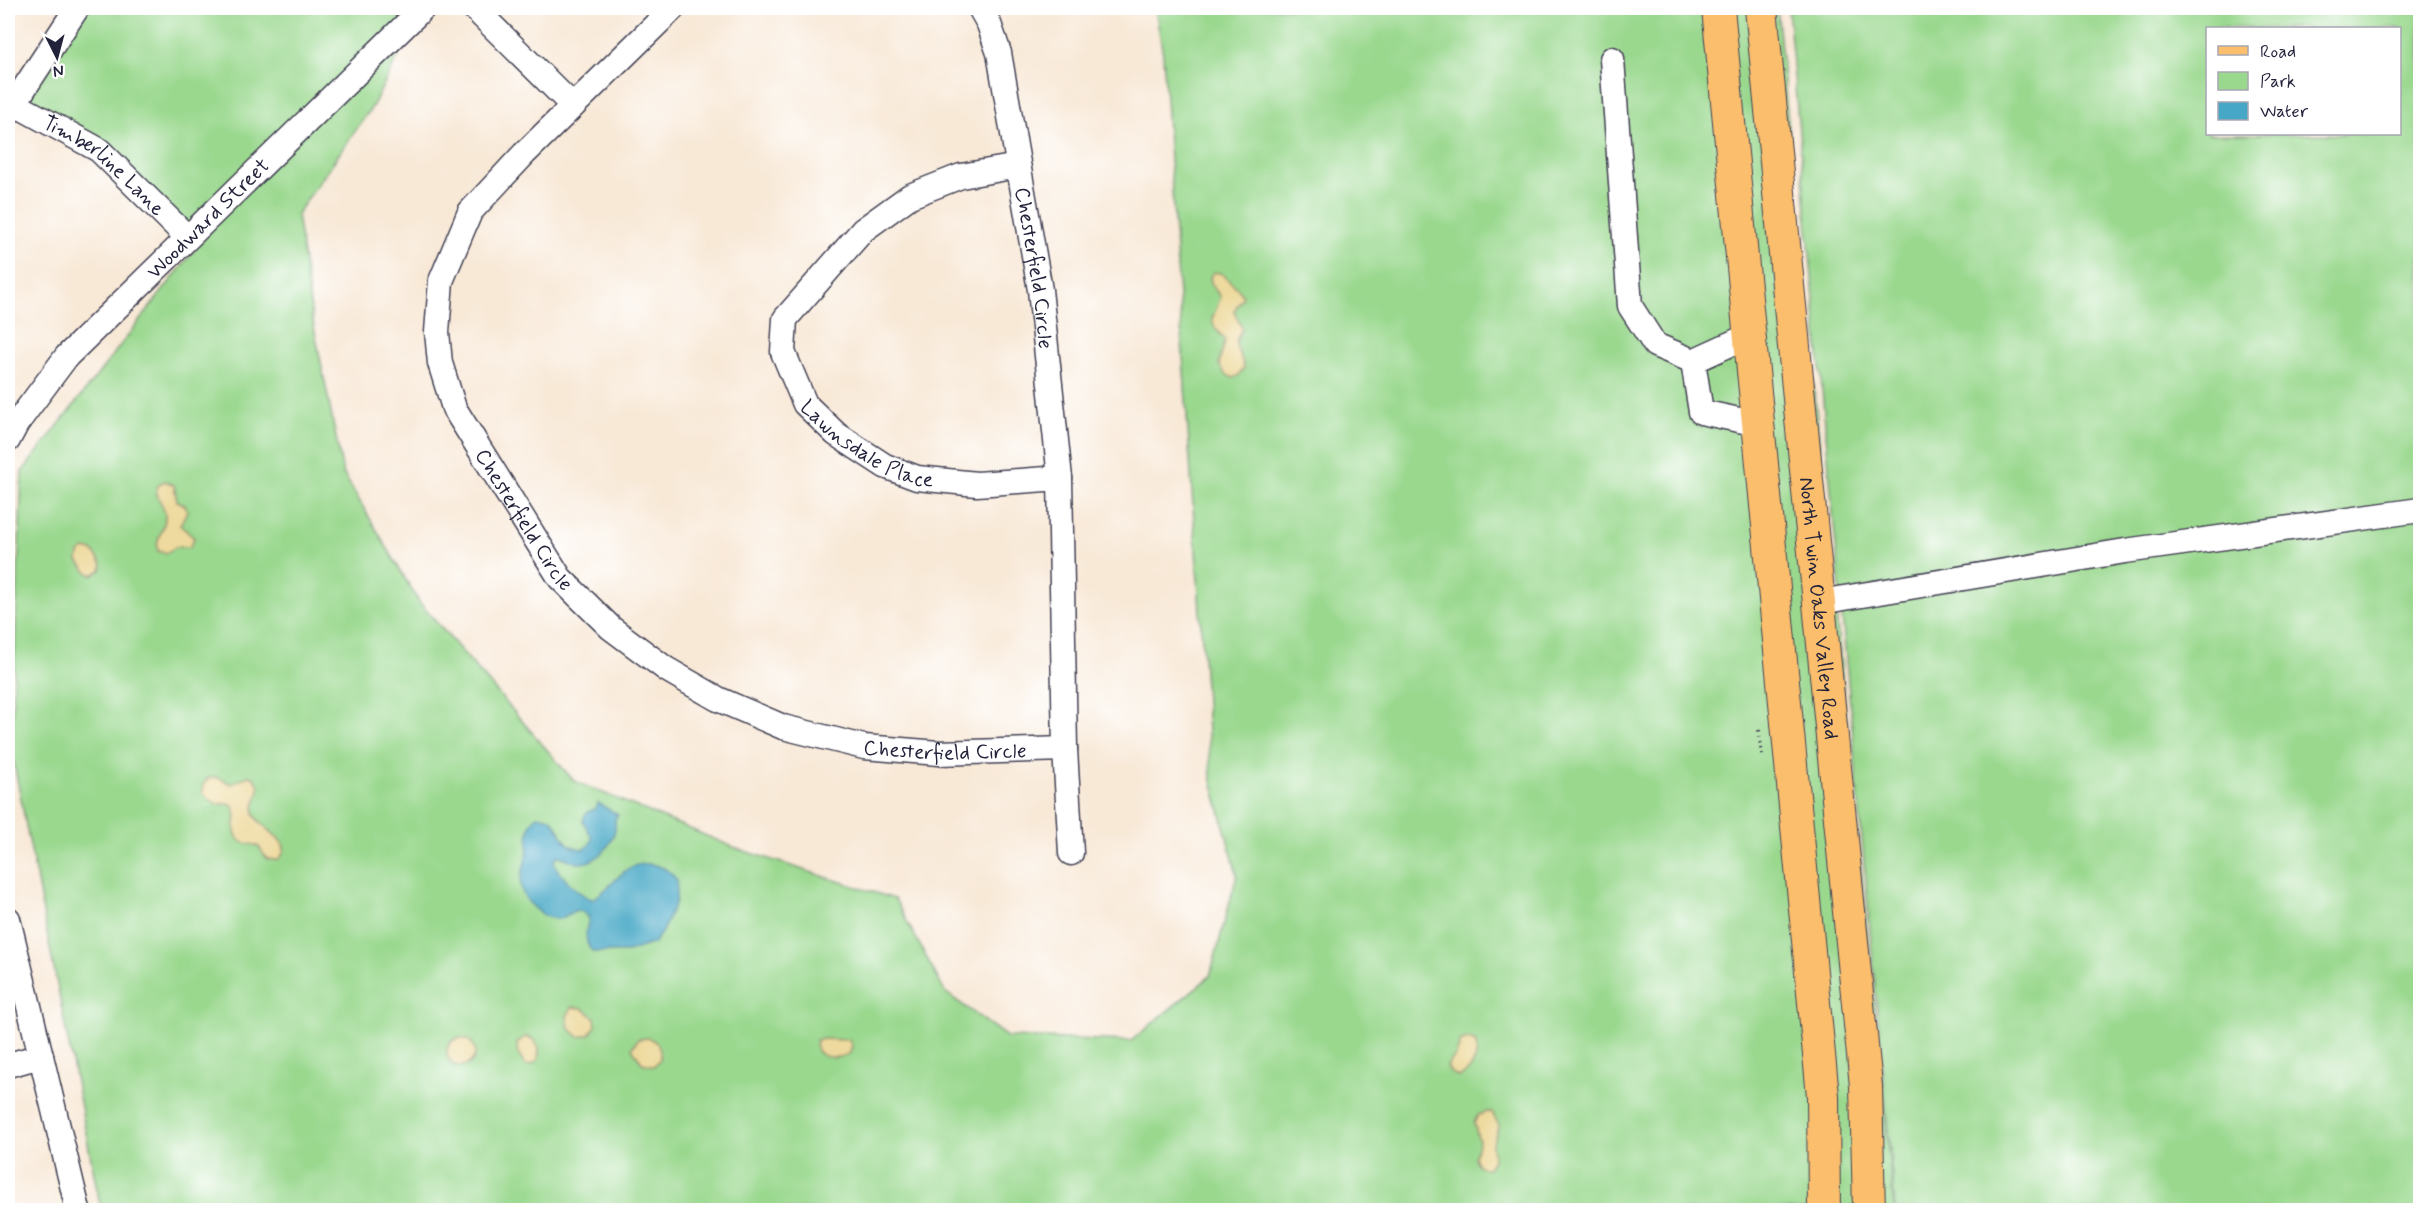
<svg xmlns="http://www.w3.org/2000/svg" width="2428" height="1218" viewBox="0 0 2428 1218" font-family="Mynerve,sans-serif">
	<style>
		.green { fill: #9ad88e; stroke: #5e7d64; stroke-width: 1.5; fill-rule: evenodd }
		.sand { fill: #eeda9e; stroke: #887e6c; stroke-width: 1.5 }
		.water { fill: #46a8c6; stroke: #346580; stroke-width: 1.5 }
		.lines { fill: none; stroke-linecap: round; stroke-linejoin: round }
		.minor-casing { stroke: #424052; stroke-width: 27 }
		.major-casing { stroke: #424052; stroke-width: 34 }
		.path { stroke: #424052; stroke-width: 4; stroke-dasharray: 1.5 4.5; stroke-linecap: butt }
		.minor { stroke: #fff; stroke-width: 24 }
		.major { stroke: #fabe6d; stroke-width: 32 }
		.labels { text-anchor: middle; stroke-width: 5; stroke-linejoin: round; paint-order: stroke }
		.street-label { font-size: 21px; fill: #22223b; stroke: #fff }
	</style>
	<rect width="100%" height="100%" fill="#fff"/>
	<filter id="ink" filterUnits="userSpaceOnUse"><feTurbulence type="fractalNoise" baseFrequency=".0167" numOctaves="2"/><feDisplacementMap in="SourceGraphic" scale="12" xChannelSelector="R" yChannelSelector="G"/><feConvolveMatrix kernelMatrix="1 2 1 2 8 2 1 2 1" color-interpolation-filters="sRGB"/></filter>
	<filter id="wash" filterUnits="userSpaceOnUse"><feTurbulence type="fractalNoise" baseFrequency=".008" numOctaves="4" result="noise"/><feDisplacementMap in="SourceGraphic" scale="24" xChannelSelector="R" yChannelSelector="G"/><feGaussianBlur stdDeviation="1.35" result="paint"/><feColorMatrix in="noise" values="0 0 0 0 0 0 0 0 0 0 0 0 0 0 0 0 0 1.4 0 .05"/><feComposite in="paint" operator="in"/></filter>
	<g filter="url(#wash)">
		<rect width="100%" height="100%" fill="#f8e8d6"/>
		<g class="green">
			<polygon points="73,8 423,8 372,107 297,214 312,317 343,473 419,602 574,781 738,849 895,899 945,992 1007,1037 1131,1041 1210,976 1237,875 1211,777 1163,54 1155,8 1777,8 1894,1210 101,1210 11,748 22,472 251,177 187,237 113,163 16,103"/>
			<path d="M1788,8H2420V1210H1895ZM2208,28H2400V134H2208Z"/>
		</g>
		<g class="sand">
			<path d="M1214,272L1223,274C1230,284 1240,287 1243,297L1234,311L1242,329C1229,351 1241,348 1244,368L1238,376L1233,378L1225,374L1219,364L1225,340L1215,328L1212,319L1221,297L1212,286L1210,277Z"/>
			<path d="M165,481L174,485L177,501L185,505L187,511L180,525L194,538L190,547H176L166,553L158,551C154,538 167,528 165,514C164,502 146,488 165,481Z"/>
			<polygon points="85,549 93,551 102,564 101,570 93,575 87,572 78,561 79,553"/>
			<path d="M248,776L253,777L259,785C260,794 253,803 254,813C257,828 301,843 277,860L267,859C264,856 262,850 259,847C252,842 242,846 237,837C230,824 242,817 231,804H216L203,794V785L208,778L216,777L232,784Z"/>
			<polygon points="572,1007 582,1008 595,1018 596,1026 589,1035 579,1037 569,1028 567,1016"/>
			<polygon points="525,1037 533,1039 539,1048 538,1060 531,1065 525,1065 518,1054 517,1043"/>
			<circle cx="461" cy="1052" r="14"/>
			<path d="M648,1038C659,1041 661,1049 660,1059L654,1066L642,1063L632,1048L638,1039Z"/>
			<path d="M821,1039L849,1040L852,1046L850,1053C839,1061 811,1059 816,1040Z"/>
			<path d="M1469,1039L1476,1042C1479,1056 1472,1072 1459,1077L1451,1073L1447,1066L1456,1055L1461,1041Z"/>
			<path d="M1487,1112L1492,1113L1499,1125L1492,1145L1493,1160L1488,1168C1481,1169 1476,1165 1474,1157L1479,1141L1474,1123L1478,1115Z"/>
		</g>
		<path class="water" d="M598,803L618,815L615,819C618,838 601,863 579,863C571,863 566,856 557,856L554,863C558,874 581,896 592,899C617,887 622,858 655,865C664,867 673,873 677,881L676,901L663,930L654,943L628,952H594C583,945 586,930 589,918C575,901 570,918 557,919C543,919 522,900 521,886C520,874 526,862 528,850C529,837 526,824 538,816C566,814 553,849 585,849L590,844L592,838L583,821L586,813L596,808Z"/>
	</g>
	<g filter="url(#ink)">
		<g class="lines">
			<defs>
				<g id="minor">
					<polyline points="474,8 573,106"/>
					<path id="s1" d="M673,8L524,154L470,212L441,281L437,332L440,363L454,408L560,578L611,628L666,669L718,699L783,727L864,747L939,753L1065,749"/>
					<path id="s2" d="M980,8L989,24L999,53L1040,290L1060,478L1065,749L1071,853"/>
					<polyline points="1612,59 1630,306 1655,345 1693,361"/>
					<path id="s3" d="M13,103L99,150L187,237"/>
					<polyline points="8,113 77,8"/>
					<path id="s4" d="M1018,166L961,176L910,196L863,230L785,319L783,352L805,404L836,434L885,466L917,478L977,484L1060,478"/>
					<polyline points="1750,335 1693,361 1701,412 1758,424"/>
					<path id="s5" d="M8,440L17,423L67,356L423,8"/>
					<polyline points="1820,602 2125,551 2420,510"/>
					<polyline points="8,919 78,1210"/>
					<polyline points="8,1065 41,1056"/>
				</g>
				<g id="major">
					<polyline points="1718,8 1823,1096 1824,1210"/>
					<path id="s6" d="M1761,8L1866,1086L1869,1210"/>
				</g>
			</defs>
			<use href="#minor" class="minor-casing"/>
			<use href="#major" class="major-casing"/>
			<polyline class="path" points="1759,730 1762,756"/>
			<use href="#minor" class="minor"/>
			<use href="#major" class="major"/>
		</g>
	</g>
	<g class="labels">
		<g class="street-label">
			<text dy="7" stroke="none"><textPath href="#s3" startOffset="111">Timberline Lane</textPath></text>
			<text dy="7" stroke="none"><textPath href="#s5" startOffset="300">Woodward Street</textPath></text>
			<text dy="7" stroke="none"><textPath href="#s2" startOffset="267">Chesterfield Circle</textPath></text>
			<text dy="7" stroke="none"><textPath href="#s4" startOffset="454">Lawnsdale Place</textPath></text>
			<text dy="7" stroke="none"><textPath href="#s1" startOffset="624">Chesterfield Circle</textPath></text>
			<text dy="7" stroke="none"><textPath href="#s6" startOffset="603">North Twin Oaks Valley Road</textPath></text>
			<text dy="7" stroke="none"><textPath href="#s1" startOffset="1128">Chesterfield Circle</textPath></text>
		</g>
	</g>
	<rect width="2428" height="1218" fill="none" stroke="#fff" stroke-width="30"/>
	<rect x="2206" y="27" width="195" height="108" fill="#ffffff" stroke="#a7a7b1" stroke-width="1.5"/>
	<rect x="2218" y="46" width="30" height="9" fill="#fabe6d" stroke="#a7a7b1" stroke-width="1.5"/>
	<text x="2260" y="57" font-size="18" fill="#22223b">Road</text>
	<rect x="2218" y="72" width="30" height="18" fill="#9ad88e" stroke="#a7a7b1" stroke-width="1.5"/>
	<text x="2260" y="87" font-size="18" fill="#22223b">Park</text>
	<rect x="2218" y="102" width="30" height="18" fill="#46a8c6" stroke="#a7a7b1" stroke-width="1.5"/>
	<text x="2260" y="117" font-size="18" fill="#22223b">Water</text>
	<g transform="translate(57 57) rotate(174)" stroke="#ffffff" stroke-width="4.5" paint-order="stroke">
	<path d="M0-4.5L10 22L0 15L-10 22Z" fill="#22223b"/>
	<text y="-9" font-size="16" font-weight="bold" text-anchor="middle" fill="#22223b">N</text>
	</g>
</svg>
